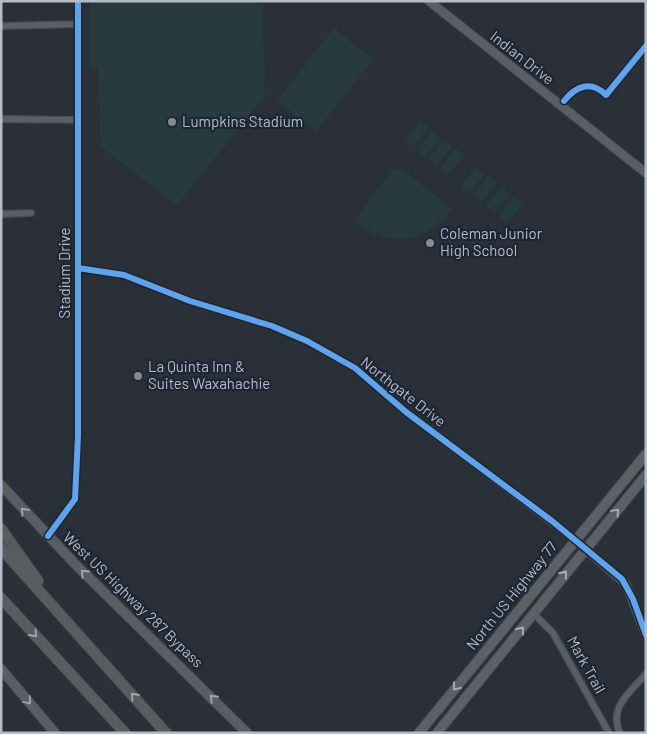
<svg xmlns="http://www.w3.org/2000/svg" width="647" height="734" viewBox="0 0 647 734" font-family="Barlow,sans-serif">
	<style>
		.grass { fill: #273a3e }
		.lines { fill: none; stroke-linecap: round; stroke-linejoin: round }
		.stream { stroke: #384963; stroke-width: 2 }
		.minor-casing { stroke: #484c53; stroke-width: 8 }
		.tertiary-casing { stroke: #484c53; stroke-width: 10 }
		.secondary-casing { stroke: #484c53; stroke-width: 11 }
		.primary-casing { stroke: #484c55; stroke-width: 11 }
		.motorway-casing { stroke: #474c53; stroke-width: 12 }
		.minor { stroke: #5a5e66; stroke-width: 5.5 }
		.tertiary { stroke: #5a5e66; stroke-width: 8 }
		.secondary { stroke: #595d64; stroke-width: 9 }
		.primary { stroke: #5c6168; stroke-width: 9 }
		.motorway { stroke: #5a5d60; stroke-width: 10 }
		.cycleway-casing { stroke: #1d2633; stroke-width: 9 }
		.cycleway { stroke: #60a3ed; stroke-width: 6 }
		.oneway { stroke: #9da4b0 }
		.oneway2 { stroke: #a2aab6 }
		.oneway3 { stroke: #9ea4af }
		.poi-dot { fill: #848b96; stroke: #1d2633; stroke-width: 2 }
		.labels { text-anchor: middle; stroke-width: 4.5; stroke-linejoin: round; paint-order: stroke }
		.street-label { font-size: 15px; fill: #b4bcc9; stroke: #1d2633 }
		.poi-label { font-size: 15px; fill: #b4bcc9; stroke: #1d2633; text-anchor: start }
	</style>
	<rect width="100%" height="100%" fill="#2a3038"/>
	<g class="grass">
		<polygon points="90,1 263,1 265,96 177,205 101,147 98,69 90,68"/>
		<polygon points="334,28 373,59 316,132 277,101"/>
		<polygon points="420,121 429,128 413,147 405,140"/>
		<polygon points="432,131 441,138 425,157 417,150"/>
		<polygon points="444,140 452,147 437,166 428,159"/>
		<polygon points="455,149 464,156 448,175 440,168"/>
		<polygon points="476,167 485,174 469,193 461,186"/>
		<path d="M403,169L453,210C421,244 392,249 354,221L393,170Z"/>
		<polygon points="488,176 497,183 481,202 473,195"/>
		<polygon points="501,187 510,194 494,213 486,206"/>
		<polygon points="514,197 523,204 507,223 499,216"/>
	</g>
	<g class="lines">
		<polyline class="stream" points="1,686 3,685"/>
		<defs>
			<g id="minor">
				<polyline points="1,26 78,24"/>
				<polyline points="1,119 78,120"/>
				<polyline points="1,214 31,213"/>
				<polyline points="78,268 124,275 190,301 272,326 307,341 355,368 406,412 575,540"/>
				<polyline points="48,536 75,499 78,436 78,1"/>
				<polyline points="534,614 553,633 609,733"/>
				<path d="M620,733C608,708 630,692 646,674"/>
			</g>
			<g id="tertiary">
				<polyline points="429,1 646,173"/>
				<polyline points="575,540 626,584 646,635"/>
			</g>
			<g id="secondary">
				<polyline points="1,485 76,565 247,733"/>
				<polyline points="1,669 55,733"/>
			</g>
			<g id="primary">
				<polyline points="419,733 646,454"/>
				<polyline points="437,733 646,475"/>
			</g>
			<g id="motorway">
				<polyline points="1,529 38,581"/>
				<polyline points="1,548 166,733"/>
				<polyline points="1,598 125,733"/>
			</g>
		</defs>
		<use href="#minor" class="minor-casing"/>
		<use href="#tertiary" class="tertiary-casing"/>
		<use href="#secondary" class="secondary-casing"/>
		<use href="#primary" class="primary-casing"/>
		<use href="#motorway" class="motorway-casing"/>
		<use href="#minor" class="minor"/>
		<use href="#tertiary" class="tertiary"/>
		<use href="#secondary" class="secondary"/>
		<use href="#primary" class="primary"/>
		<use href="#motorway" class="motorway"/>
		<defs>
			<g id="cycleway">
				<path d="M564,101C576,86 591,80 606,95L646,46"/>
				<polyline points="78,268 124,275 190,301 272,326 307,341 355,368 406,412 552,521 622,579 633,599 646,635"/>
				<polyline points="48,536 75,499 78,436 78,1"/>
			</g>
		</defs>
		<use href="#cycleway" class="cycleway-casing"/>
		<use href="#cycleway" class="cycleway"/>
	</g>
	<defs><path id="oneway-chevron" d="M-2-3.5L2.5 0L-2 3.5" fill="none" stroke-width="1.6" stroke-linecap="round" stroke-linejoin="round" transform="scale(1.25)"/></defs>
	<g class="oneway">
		<use href="#oneway-chevron" transform="translate(24 511) rotate(-132)"/>
		<use href="#oneway-chevron" transform="translate(84 573) rotate(-136)"/>
		<use href="#oneway-chevron" transform="translate(213 698) rotate(-135)"/>
		<use href="#oneway-chevron" transform="translate(28 701) rotate(50)"/>
	</g>
	<g class="oneway2">
		<use href="#oneway-chevron" transform="translate(616 512) rotate(-49)"/>
		<use href="#oneway-chevron" transform="translate(564 574) rotate(-51)"/>
		<use href="#oneway-chevron" transform="translate(521 630) rotate(-51)"/>
		<use href="#oneway-chevron" transform="translate(456 687) rotate(128)"/>
	</g>
	<g class="oneway3">
		<use href="#oneway-chevron" transform="translate(34 634) rotate(48)"/>
		<use href="#oneway-chevron" transform="translate(134 696) rotate(-132)"/>
	</g>
	<g class="poi-dot">
		<circle cx="172" cy="122" r="5"/>
		<circle cx="430" cy="243" r="5"/>
		<circle cx="138" cy="376" r="5"/>
	</g>
	<g class="labels">
		<g class="street-label">
			<text transform="translate(522 58) rotate(38)" y="5">Indian Drive</text>
			<text transform="translate(65 273) rotate(-90)" y="5">Stadium Drive</text>
			<text transform="translate(403 392) rotate(38)" y="5">Northgate Drive</text>
			<text transform="translate(512 596) rotate(-51)" y="5">North US Highway 77</text>
			<text transform="translate(133 600) rotate(44)" y="5">West US Highway 287 Bypass</text>
			<text transform="translate(586 665) rotate(61)" y="5">Mark Trail</text>
		</g>
		<g class="poi-label">
			<text x="182" y="127">Lumpkins Stadium</text>
			<text x="440" y="239">Coleman Junior<tspan x="440" dy="17">High School</tspan></text>
			<text x="148" y="372">La Quinta Inn &amp;<tspan x="148" dy="17">Suites Waxahachie</tspan></text>
		</g>
	</g>
	<rect width="647" height="734" fill="none" stroke="#b4bcc9" stroke-width="5"/>
</svg>
